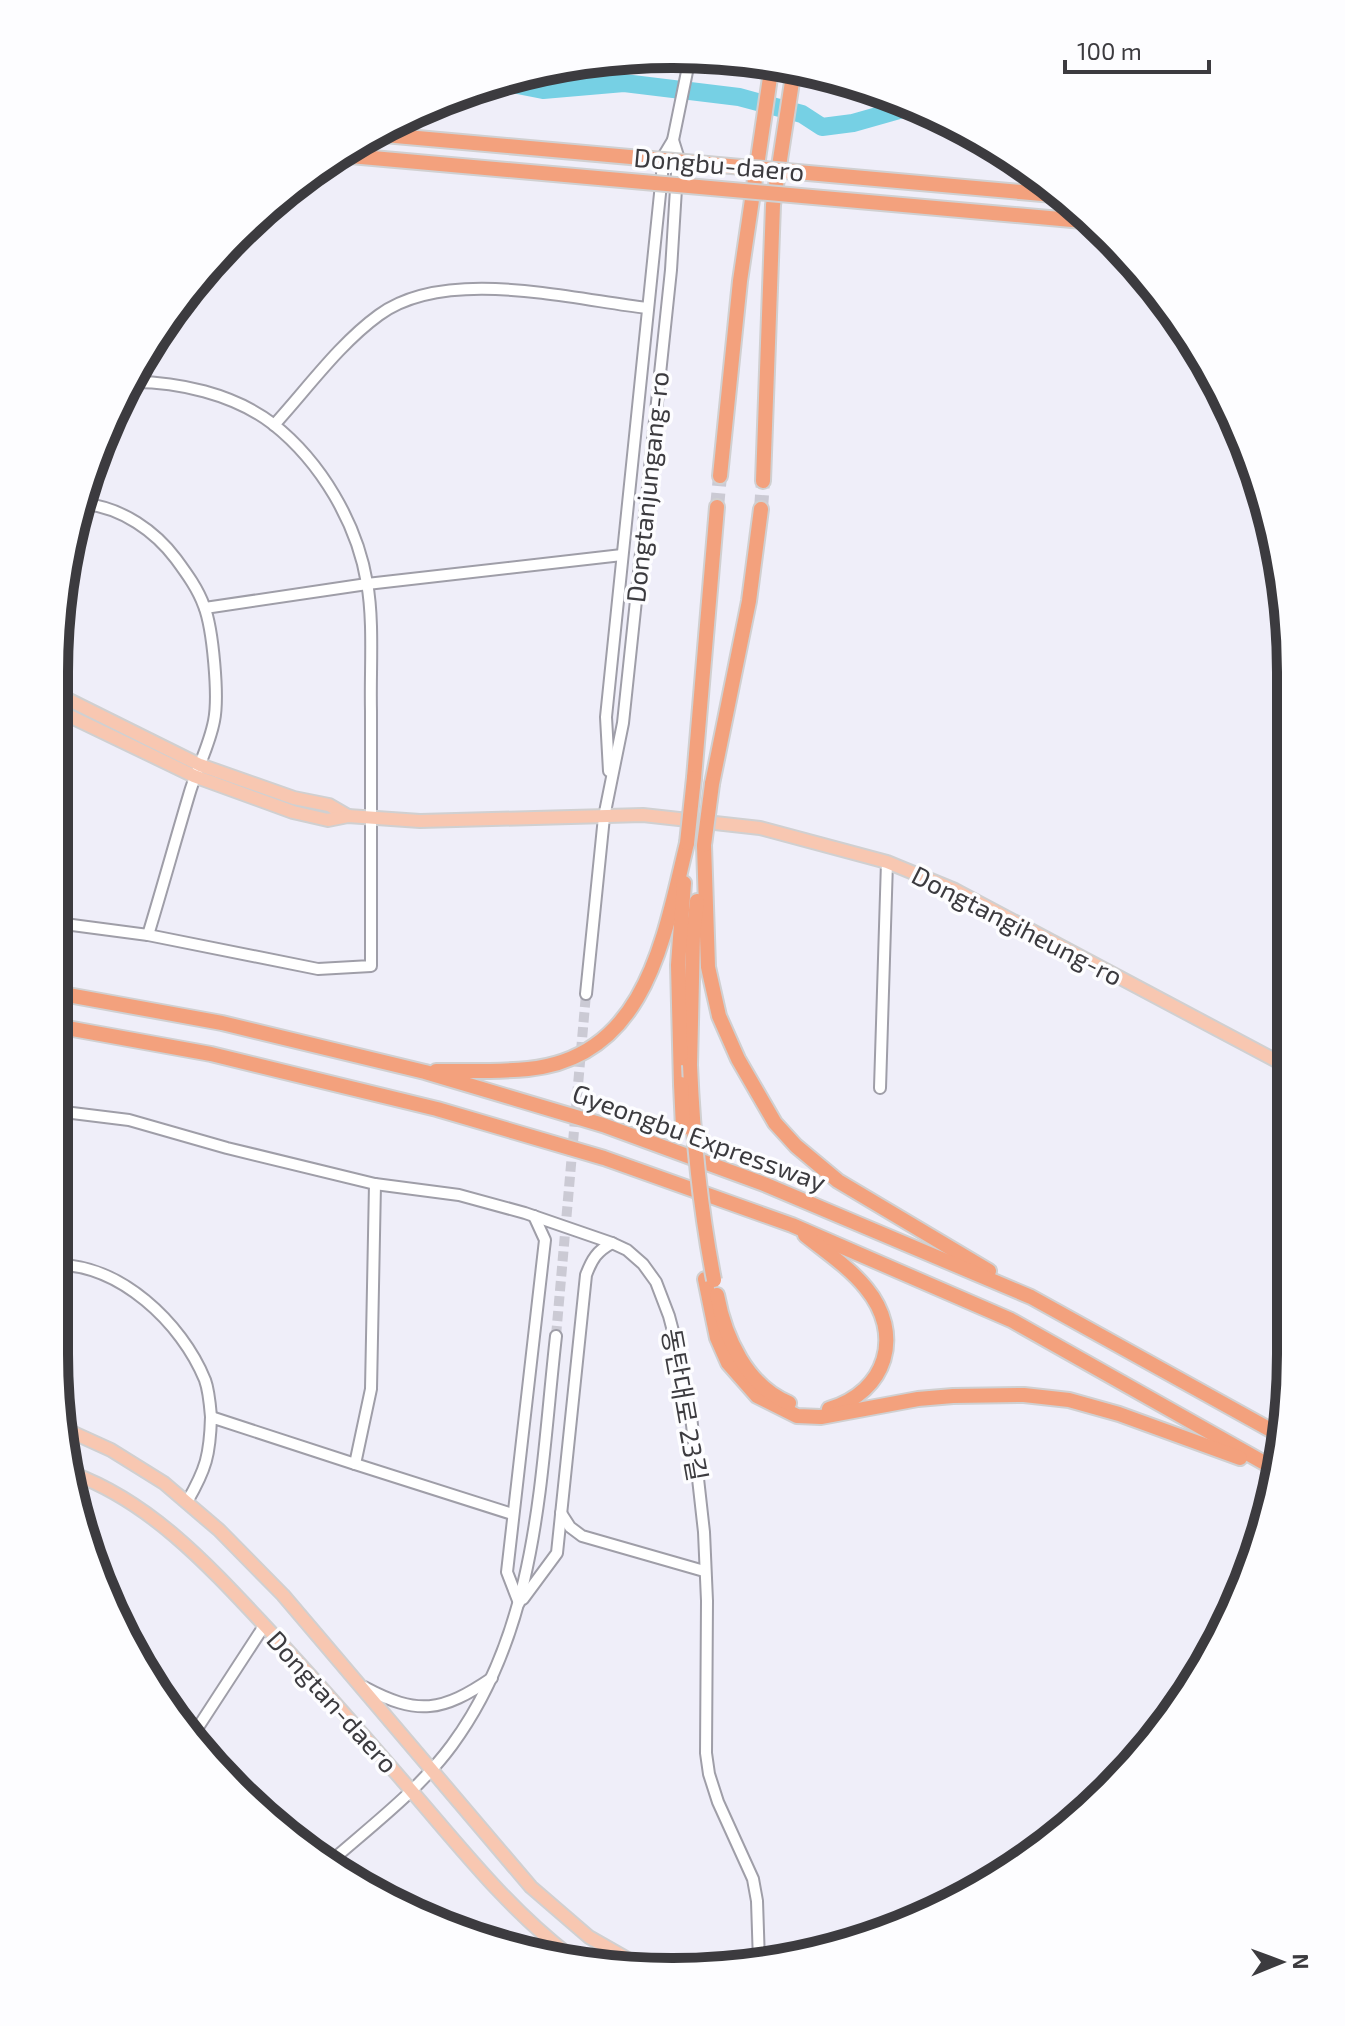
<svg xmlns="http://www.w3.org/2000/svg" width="1345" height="2026" viewBox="0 0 1345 2026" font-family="'Exo 2','Noto Sans KR',sans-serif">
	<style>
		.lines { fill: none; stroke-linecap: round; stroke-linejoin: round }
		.river { stroke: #76d0e4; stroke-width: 18 }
		.minor-tunnel { stroke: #cbcad4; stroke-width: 10; stroke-dasharray: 10 5; stroke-linecap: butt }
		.highway-tunnel { stroke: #cbcad4; stroke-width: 14; stroke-dasharray: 14 7; stroke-linecap: butt }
		.minor-casing { stroke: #9f9ea8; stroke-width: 14 }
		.major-casing { stroke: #d0d0d1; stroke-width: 16 }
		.highway-casing { stroke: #d0d0d1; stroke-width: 18 }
		.minor { stroke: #fff; stroke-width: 10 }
		.major { stroke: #f8c7b1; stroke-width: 12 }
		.highway { stroke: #f3a17d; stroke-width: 14 }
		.highway-bridge-casing { stroke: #d0d0d1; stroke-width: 18; stroke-linecap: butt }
		.highway-bridge { stroke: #f3a17d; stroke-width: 14 }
		.labels { text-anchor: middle; stroke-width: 7; stroke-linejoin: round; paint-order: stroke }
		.street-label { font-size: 26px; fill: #3c3b3f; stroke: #fdfdff }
		.rim { fill: none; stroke: #3c3b3f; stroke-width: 10 }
	</style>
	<rect width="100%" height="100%" fill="#efeef9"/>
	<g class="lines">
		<polyline class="river" points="498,81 543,90 624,83 739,97 802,114 822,127 853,123 913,106"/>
		<polyline class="minor-tunnel" points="556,1336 586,994"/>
		<g class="highway-tunnel">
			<polyline points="717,507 720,476"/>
			<polyline points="761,509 763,481"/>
		</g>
		<defs>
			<g id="minor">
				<path d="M274,425C307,389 339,344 379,315C446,266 570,299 647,308"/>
				<path d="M86,504C122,508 155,531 176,559C187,574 198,589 204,606C213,629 219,697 214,721C209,747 196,770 189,795C175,842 162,889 148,935"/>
				<polyline points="205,608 367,584 622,555"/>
				<polyline points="609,771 606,717 664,155 673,140 690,57"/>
				<path d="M57,923L148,935L318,969L371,966C371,881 371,796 371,711C370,671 374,621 367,583C357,523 321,462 273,424C234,394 177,381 129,382"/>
				<polyline points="586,994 604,817 623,723 671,270 678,156 673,140"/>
				<polyline points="880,1088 887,862"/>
				<polyline points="56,1111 129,1120 227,1148 375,1184 459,1195 525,1213 612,1243 627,1250 643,1264 656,1282 669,1316 678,1350 691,1416 704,1532 707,1601 706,1753 709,1774 718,1802 753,1879 757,1901 759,1962"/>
				<polyline points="375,1184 371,1389 355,1464 512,1514"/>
				<path d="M55,1265C119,1263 182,1323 205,1380C209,1391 210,1405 211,1417"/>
				<path d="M187,1502C206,1469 210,1455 211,1417L355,1464"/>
				<polyline points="561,1513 570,1527 582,1536 704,1571"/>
				<path d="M523,1599L557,1553L586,1275C592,1259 597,1251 612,1243"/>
				<polyline points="519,1603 507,1572 545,1240 534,1216"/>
				<path d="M364,1687C418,1716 442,1712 492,1678"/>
				<polyline points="193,1735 264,1626"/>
				<path d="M329,1863C371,1826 419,1790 452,1745C539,1627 540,1477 556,1336"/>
			</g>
			<g id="major">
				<polyline points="59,695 200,765 294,798 329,805 348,816"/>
				<polyline points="59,711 194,776 293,812 328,820 348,816 420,821 643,815 760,828 887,862 955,890 1288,1067"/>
				<polyline points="67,1430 111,1450 164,1483 219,1530 283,1595 531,1887 589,1937 647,1970"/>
				<path d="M74,1474C152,1503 210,1567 266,1627C317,1682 366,1738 415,1795C464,1852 510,1910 570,1956"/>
			</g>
			<g id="highway">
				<polyline points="720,476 740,281 772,64"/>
				<polyline points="763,481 773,205 794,69"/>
				<polyline points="694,778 717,507"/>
				<polyline points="712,784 749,601 761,509"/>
				<polyline points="704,845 708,967 719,1016 738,1059 775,1123 796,1146 838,1181 989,1271"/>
				<polyline points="57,993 222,1023 425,1072 603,1125 764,1184 1031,1297 1285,1438"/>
				<polyline points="56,1026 211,1054 437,1109 604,1158 792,1225 1011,1320 1275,1469"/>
				<polyline points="690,1065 693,936 697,901"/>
				<path d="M436,1071C466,1071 497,1072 528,1069C647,1057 664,936 687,843"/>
				<polyline points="681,1084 678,965 684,883"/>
				<path d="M805,1235C826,1252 849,1267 866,1288C904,1334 887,1392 829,1409"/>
				<polyline points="705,1279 717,1338 728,1363 757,1396 797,1416 821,1417 918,1399 953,1396 1024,1395 1069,1400 1119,1414 1240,1458"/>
				<path d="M717,1295C725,1338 747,1386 789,1403"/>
			</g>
		</defs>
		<use href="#minor" class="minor-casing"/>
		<use href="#major" class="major-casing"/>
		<use href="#highway" class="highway-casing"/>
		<use href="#minor" class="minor"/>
		<use href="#major" class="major"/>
		<use href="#highway" class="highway"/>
		<defs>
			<g id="highway-bridge">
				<polyline points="373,134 1065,196"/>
				<polyline points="339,155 1094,222"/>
				<polyline points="687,843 694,778"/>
				<polyline points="704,845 712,784"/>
				<path d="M690,1065C693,1138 700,1208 714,1280"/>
				<polyline points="681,1084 683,1128"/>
			</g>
		</defs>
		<use href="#highway-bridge" class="highway-bridge-casing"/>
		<use href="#highway-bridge" class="highway-bridge"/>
	</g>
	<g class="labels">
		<g class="street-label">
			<text transform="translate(719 165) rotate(5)" y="9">Dongbu-daero</text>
			<text transform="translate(648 487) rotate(-84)" y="9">Dongtanjungang-ro</text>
			<text transform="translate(1017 926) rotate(27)" y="9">Dongtangiheung-ro</text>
			<text transform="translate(699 1138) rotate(20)" y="9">Gyeongbu Expressway</text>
			<text transform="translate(684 1405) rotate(80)" y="9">동탄대로 23길</text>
			<text transform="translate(332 1702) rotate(48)" y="9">Dongtan-daero</text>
		</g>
	</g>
	<path d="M0 0H1345V2026H0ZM672 68H673A604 604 0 0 1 1277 672V1354A604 604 0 0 1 673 1958H672A604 604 0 0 1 68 1354V672A604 604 0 0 1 672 68Z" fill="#fdfdff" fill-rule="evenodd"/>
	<path class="rim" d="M672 68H673A604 604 0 0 1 1277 672V1354A604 604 0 0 1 673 1958H672A604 604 0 0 1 68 1354V672A604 604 0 0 1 672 68Z"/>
	<g transform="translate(1281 1962) rotate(89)" stroke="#fdfdff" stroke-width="6" paint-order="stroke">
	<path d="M0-6L14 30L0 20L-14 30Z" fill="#3c3b3f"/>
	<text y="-12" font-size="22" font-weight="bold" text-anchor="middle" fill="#3c3b3f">N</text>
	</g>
	<path d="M1065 60v12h144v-12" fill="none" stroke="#3c3b3f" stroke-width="4"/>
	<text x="1077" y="60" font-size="24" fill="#3c3b3f" stroke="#fdfdff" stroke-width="6" paint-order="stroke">100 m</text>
</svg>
